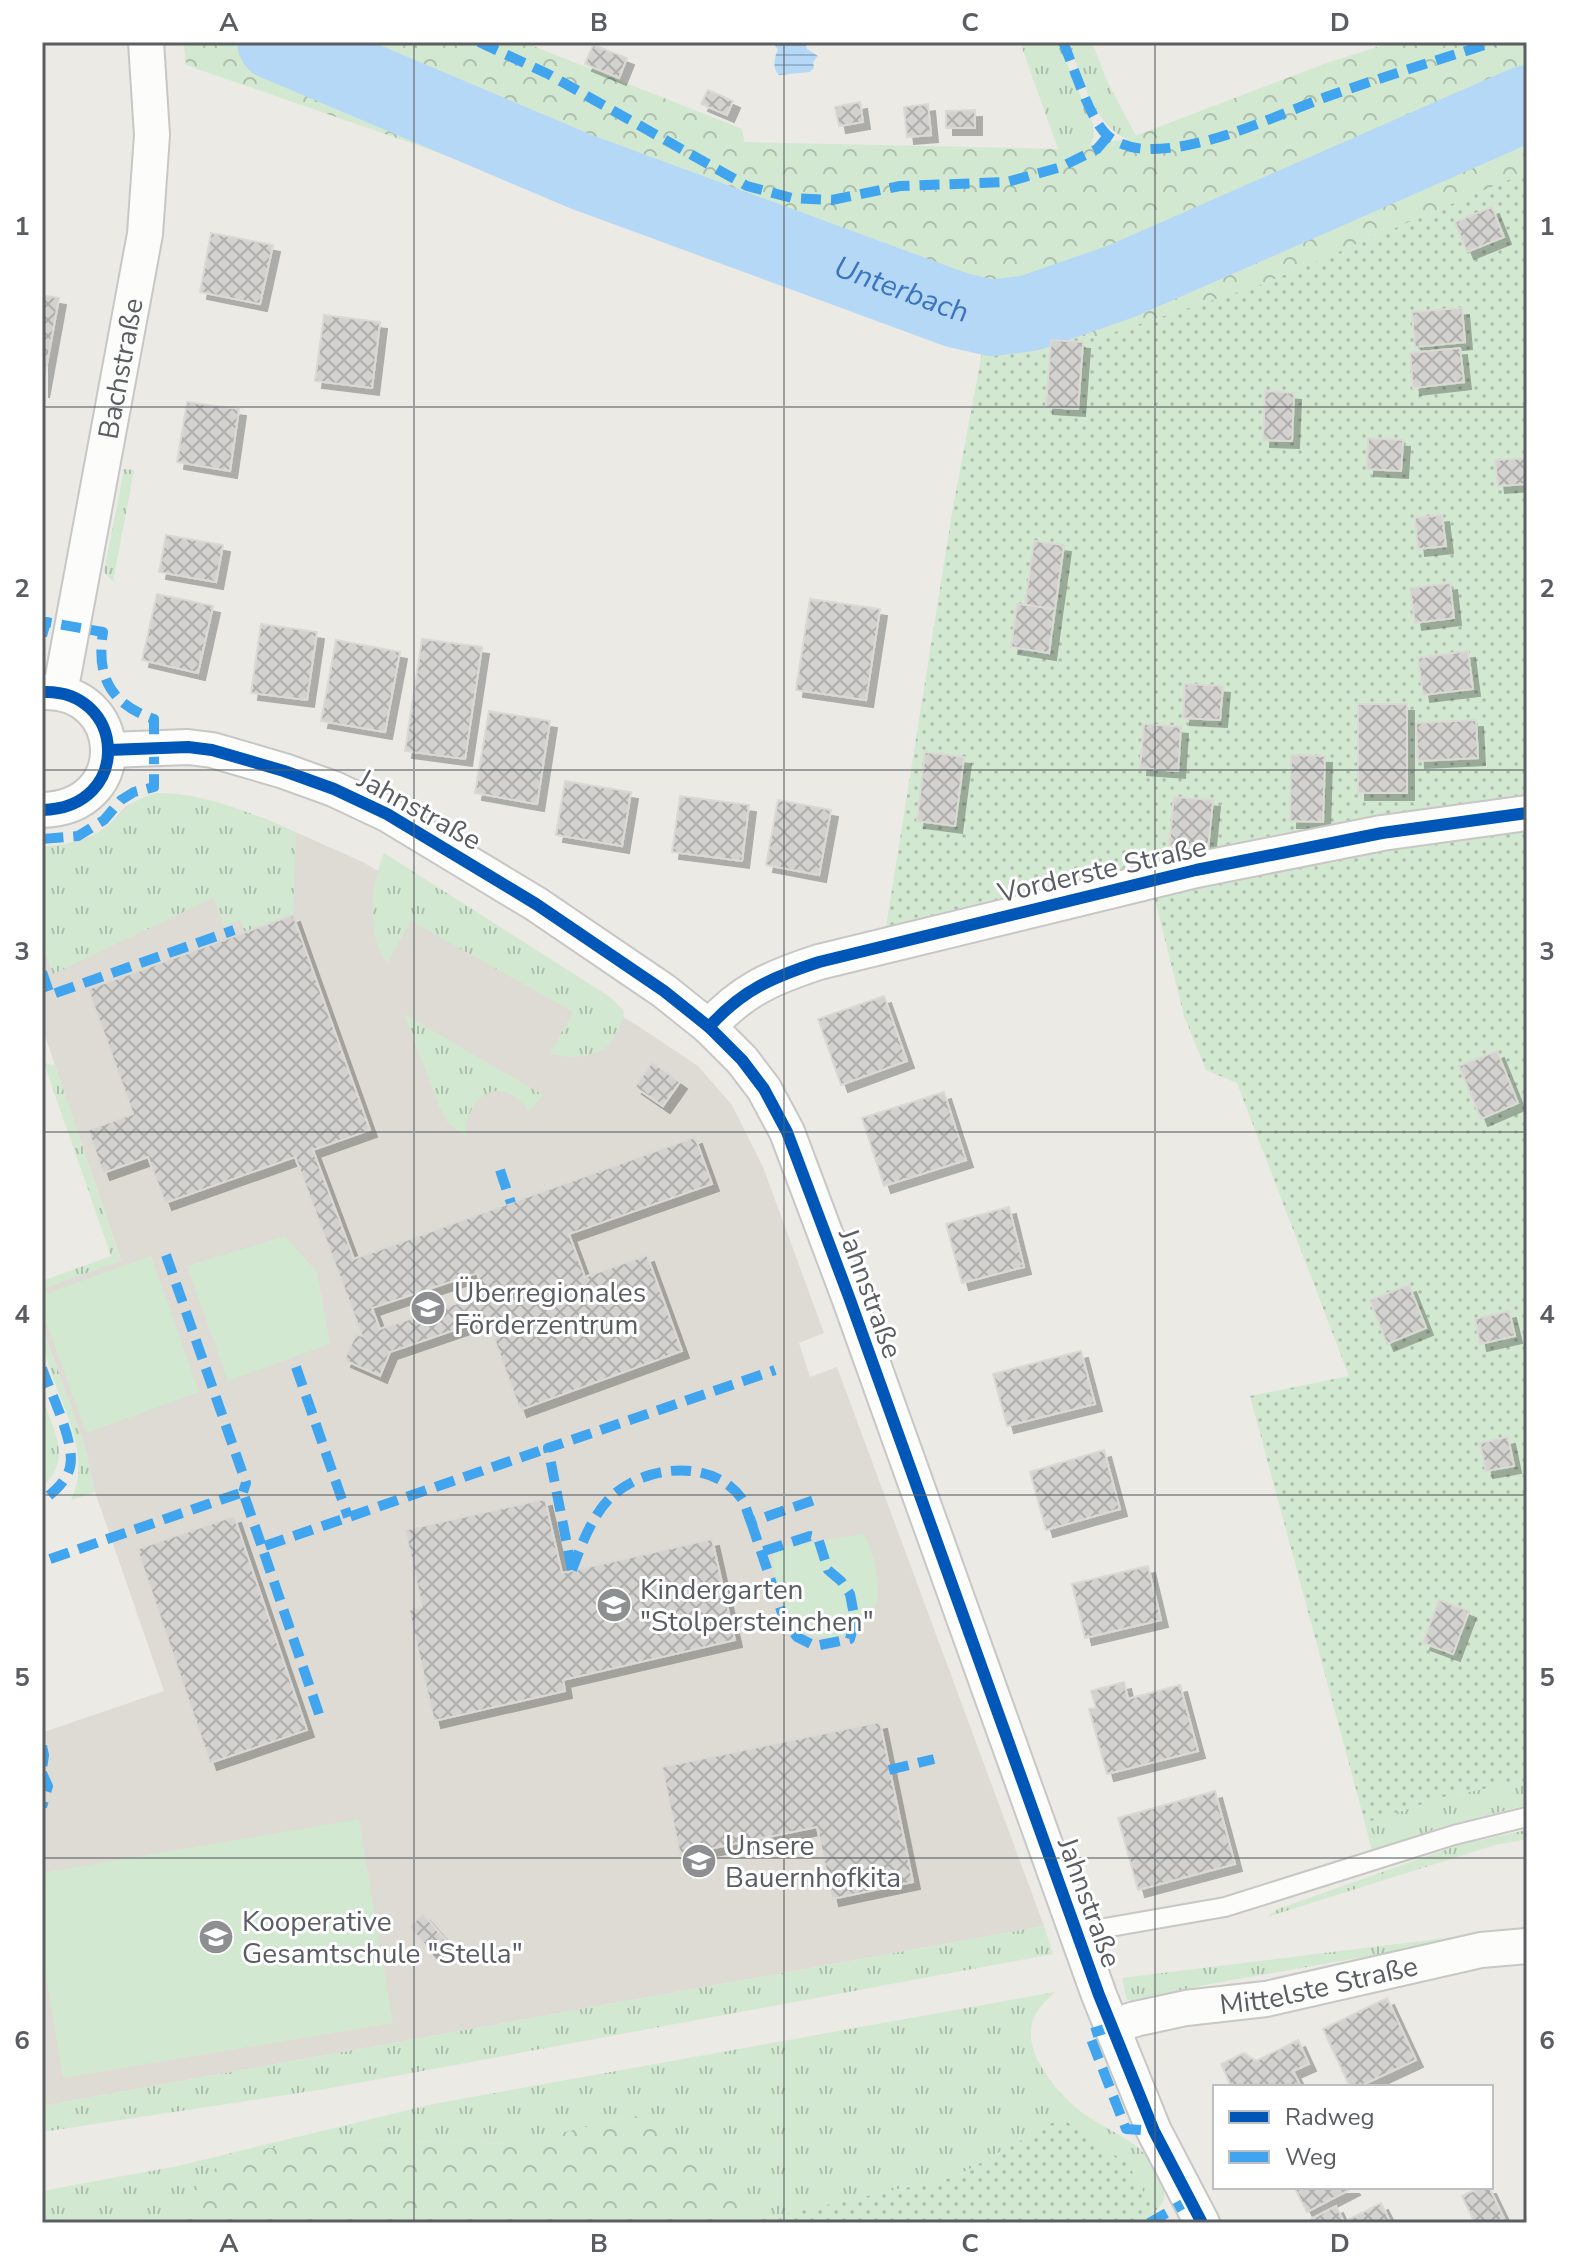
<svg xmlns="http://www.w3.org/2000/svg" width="1569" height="2265" viewBox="0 0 1569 2265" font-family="'Nunito Sans',sans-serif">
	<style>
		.education { fill: #dddbd4 }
		.grass { fill: url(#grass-tufts) }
		.forest { fill: url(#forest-crowns) }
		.park { fill: #d2e8d0 }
		.garden { fill: url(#garden-dots) }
		.water { fill: url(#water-rules) }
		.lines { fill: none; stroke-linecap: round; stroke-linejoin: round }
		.river { stroke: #b6d8f7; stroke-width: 76 }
		.building { fill: url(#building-cross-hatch); stroke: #dad9d4; stroke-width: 2; fill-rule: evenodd; filter: url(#shadow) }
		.lane-casing { stroke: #c7c7c5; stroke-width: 22 }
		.street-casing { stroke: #c7c7c5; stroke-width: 38 }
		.lane { stroke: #fcfcfb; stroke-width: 18 }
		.street { stroke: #fcfcfb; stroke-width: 34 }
		.quiet { stroke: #40a5ee; stroke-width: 10; stroke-dasharray: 20 10; stroke-linecap: butt }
		.cycleway-casing { stroke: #fff; stroke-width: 17 }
		.cycleway { stroke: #0057b8; stroke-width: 12 }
		.grid { fill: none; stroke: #5a5e63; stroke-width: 2; stroke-opacity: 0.55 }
		.labels { text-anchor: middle; stroke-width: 6; stroke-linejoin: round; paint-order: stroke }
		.street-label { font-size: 28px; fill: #5a5e63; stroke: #fff }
		.poi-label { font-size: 28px; fill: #5a5e63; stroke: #fff; text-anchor: start }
		.water-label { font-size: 30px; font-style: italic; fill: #3c75be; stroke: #fff }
		.neatline { fill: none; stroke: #5a5e63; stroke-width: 3 }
		.grid-label { font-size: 26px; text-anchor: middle; font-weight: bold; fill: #5a5e63 }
	</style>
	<defs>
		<pattern id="grass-tufts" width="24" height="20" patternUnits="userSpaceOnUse" patternTransform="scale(2)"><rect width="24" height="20" fill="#d2e8d0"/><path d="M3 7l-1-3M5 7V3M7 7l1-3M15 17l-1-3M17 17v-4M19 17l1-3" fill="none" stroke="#adbfac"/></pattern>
		<pattern id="forest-crowns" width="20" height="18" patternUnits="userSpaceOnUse" patternTransform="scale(2)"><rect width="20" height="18" fill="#d2e8d0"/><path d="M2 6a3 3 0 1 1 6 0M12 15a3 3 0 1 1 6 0" fill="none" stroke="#adbfac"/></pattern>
		<pattern id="garden-dots" width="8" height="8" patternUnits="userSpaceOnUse" patternTransform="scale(2)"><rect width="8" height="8" fill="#d2e8d0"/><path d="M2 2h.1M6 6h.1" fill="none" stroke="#adbfac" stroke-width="1.8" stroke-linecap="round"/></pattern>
		<pattern id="water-rules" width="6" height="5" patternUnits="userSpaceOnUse" patternTransform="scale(2)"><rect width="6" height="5" fill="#b6d8f7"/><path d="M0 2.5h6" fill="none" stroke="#97b2cc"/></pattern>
		<pattern id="building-cross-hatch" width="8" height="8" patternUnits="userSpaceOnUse" patternTransform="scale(2)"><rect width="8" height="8" fill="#d3d2cf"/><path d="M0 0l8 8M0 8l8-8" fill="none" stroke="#aeaeac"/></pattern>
		<filter id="shadow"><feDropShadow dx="7" dy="7" stdDeviation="0" flood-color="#0004"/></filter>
	</defs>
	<rect width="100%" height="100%" fill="#ebeae5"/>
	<polygon class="education" points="156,793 192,796 266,819 363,862 638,1026 698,1066 732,1105 763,1167 824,1333 799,1343 810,1377 837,1367 1044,1926 42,2106 42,1728 44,1732 164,1691 95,1492 83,1440 42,1327 42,1289 121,1260 42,1027 42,846 61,846 94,835 109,825 126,806"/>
	<g class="grass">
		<polygon points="1020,42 1058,42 1093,125 1094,137 1090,145 1058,149"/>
		<path d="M1068,42H1092L1107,81L1136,136L1127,139C1092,123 1082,76 1068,42Z"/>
		<polygon points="124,469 134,470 113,582 104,572"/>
		<path d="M156,793C204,793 253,813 296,833L293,915L245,933L240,920L224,926L213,898L53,974L42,944V846C67,846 89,842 109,825C130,807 125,803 156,793Z"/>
		<path d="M384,853L610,997L623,1010L624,1017C620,1025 615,1039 608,1046C593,1059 567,1058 550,1054L573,1012L411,921L387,963C365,931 370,888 384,853Z"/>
		<path d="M404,1014L543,1095L529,1112C503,1072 465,1094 466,1136L448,1123L439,1106Z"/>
		<polygon points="44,1063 55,1065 121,1261 42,1289 42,1281 111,1256"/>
		<path d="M42,1327L83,1440L95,1492L71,1500C99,1443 42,1385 42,1327Z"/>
		<path d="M42,1398C54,1431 73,1460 42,1487Z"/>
		<polygon points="1527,1781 1527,1805 1448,1825 1372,1851 1365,1823 1450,1795"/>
		<polygon points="1527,1830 1527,1839 1495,1845 1267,1917 1278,1909 1462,1844"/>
		<polygon points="1044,1926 1053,1954 325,2089 42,2132 42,2106"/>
		<polygon points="1527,1928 1210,1984 1137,2000 1127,2000 1122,1978"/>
		<path d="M1055,1992C1049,1998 1039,2007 1035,2015C1019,2047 1052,2086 1074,2106C1092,2122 1116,2131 1136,2146C1154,2160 1179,2195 1154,2212L1061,2118L955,2177L743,2223L739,2201L634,2116L513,2144L366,2140L336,2136L188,2193L171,2223H42V2191L178,2166L433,2104Z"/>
	</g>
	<g class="forest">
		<polygon points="184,42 523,42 742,129 744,142 1058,149 1090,145 1127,139 1324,64 1393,42 1527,42 1527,172 1263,284 1099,337 1050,334 1025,344 984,342 186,65"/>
		<polygon points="634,2116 665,2122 739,2201 743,2223 171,2223 188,2192 218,2166 246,2153 336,2136 366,2140 513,2144"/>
	</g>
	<g class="park">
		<polygon points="285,1236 317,1272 330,1344 228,1381 187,1266"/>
		<polygon points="151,1256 199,1392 86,1433 42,1311 42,1295"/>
		<path d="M864,1534C874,1550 882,1589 876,1606C865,1633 834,1643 809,1634C802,1631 793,1626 789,1619C785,1613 784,1603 781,1596C774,1576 771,1569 774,1548Z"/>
		<polygon points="359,1819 393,2023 63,2078 42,1952 42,1873"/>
	</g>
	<g class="garden">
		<polygon points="1527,172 1527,1781 1450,1795 1365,1823 1250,1396 1349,1376 1237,1083 1206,1070 1184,1016 1146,864 886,927 952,513 984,342 1025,344 1050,334 1099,337 1263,284"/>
		<polygon points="1061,2118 1128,2164 1161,2223 743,2223 955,2177"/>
	</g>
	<path class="water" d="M773,42H805L807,49L818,56L813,62L814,68L810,72L779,75C772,68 774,58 778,50Z"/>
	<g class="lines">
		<path class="river" id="s1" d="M275,42L582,172L957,310L992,318L1030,313L1122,281L1527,103"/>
	</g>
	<g class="building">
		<polygon points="593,45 627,58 619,78 585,64"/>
		<polygon points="708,90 733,101 727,115 701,104"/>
		<polygon points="860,102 863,122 839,126 835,107"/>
		<polygon points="928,104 931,135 907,137 904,107"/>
		<polygon points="975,110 975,128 946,128 946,111"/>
		<polygon points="1492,207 1504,237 1467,252 1455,222"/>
		<polygon points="211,233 273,245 260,304 200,292"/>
		<polygon points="42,295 59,298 42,391"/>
		<polygon points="1462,308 1465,342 1415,347 1412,312"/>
		<polygon points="324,315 380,322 372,388 315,381"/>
		<polygon points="1051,340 1083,342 1078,409 1046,407"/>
		<polygon points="1460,348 1464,382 1413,388 1410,353"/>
		<polygon points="1265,391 1294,393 1292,441 1263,440"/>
		<polygon points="187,402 239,409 230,471 177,462"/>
		<polygon points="1368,438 1403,440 1401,471 1367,469"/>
		<polygon points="1527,458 1527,484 1498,486 1495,460"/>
		<polygon points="1442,515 1446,546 1418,549 1415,518"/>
		<polygon points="166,535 223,545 216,582 159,572"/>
		<polygon points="1034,541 1064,545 1055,609 1025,605"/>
		<polygon points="1450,583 1454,618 1415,623 1410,588"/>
		<polygon points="157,594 213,606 198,673 142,660"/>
		<polygon points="810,599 880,609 866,700 796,690"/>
		<polygon points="1017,604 1055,609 1049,653 1011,647"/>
		<polygon points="261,624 317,632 307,700 251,693"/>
		<polygon points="422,639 482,647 465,759 405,751"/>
		<polygon points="336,640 400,652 385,732 321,721"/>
		<polygon points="1468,651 1473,689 1423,695 1418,658"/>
		<polygon points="1185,684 1223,686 1220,720 1183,718"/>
		<rect x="1358" y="704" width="49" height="89"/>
		<polygon points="489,711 550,721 537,804 475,793"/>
		<polygon points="1476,720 1478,758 1418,761 1416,723"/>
		<polygon points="1144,724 1181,727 1178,771 1140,768"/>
		<polygon points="925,752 964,757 955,826 917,821"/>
		<polygon points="1291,755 1325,756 1323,822 1290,821"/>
		<polygon points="565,781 631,792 622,846 556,835"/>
		<polygon points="680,796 749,805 742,861 672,852"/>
		<polygon points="1174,797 1213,800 1208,849 1169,845"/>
		<polygon points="778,800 831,810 819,875 766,865"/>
		<path d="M293,915L370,1130L313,1150L354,1259L695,1137L712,1184L569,1234L585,1277L647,1255L682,1351L520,1410L487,1319L390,1352L380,1376L344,1360L356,1334L362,1336L295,1157L165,1203L148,1157L103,1173L88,1130L133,1114L88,989ZM477,1273L484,1294L380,1329L372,1308Z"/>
		<polygon points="884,996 907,1061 841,1085 818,1019"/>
		<polygon points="1497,1051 1518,1103 1481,1119 1459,1066"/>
		<polygon points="652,1062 680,1082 663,1106 635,1087"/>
		<polygon points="944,1092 966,1160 884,1186 862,1118"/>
		<polygon points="1009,1207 1024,1267 962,1283 946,1224"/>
		<polygon points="1409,1285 1426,1328 1387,1344 1370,1300"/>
		<polygon points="1509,1311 1515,1336 1480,1344 1475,1319"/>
		<polygon points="1081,1351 1095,1404 1007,1426 993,1374"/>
		<polygon points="1508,1437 1514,1466 1486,1471 1480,1443"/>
		<polygon points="1104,1450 1120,1509 1046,1530 1030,1472"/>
		<polygon points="545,1499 562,1573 712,1539 735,1640 563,1680 565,1691 434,1721 409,1610 422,1607 405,1530"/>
		<polygon points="234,1516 307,1730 210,1763 137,1549"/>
		<polygon points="1148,1566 1161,1620 1085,1638 1072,1584"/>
		<polygon points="1439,1600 1469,1611 1453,1654 1423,1643"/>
		<polygon points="1124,1682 1128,1699 1180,1685 1198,1751 1107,1774 1089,1709 1096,1708 1091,1691"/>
		<polygon points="880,1722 913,1882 832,1899 817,1827 680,1855 662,1767"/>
		<polygon points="1215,1791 1235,1864 1138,1890 1118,1818"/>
		<polygon points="423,1914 446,1940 432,1953 409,1927"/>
		<polygon points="1387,1998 1416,2060 1358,2087 1350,2087 1323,2029"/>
		<polygon points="1298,2040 1309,2064 1293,2071 1301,2087 1229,2087 1231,2086 1221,2064 1244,2053 1256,2061"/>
		<polygon points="1294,2187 1352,2187 1353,2188 1307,2212"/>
		<polygon points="1481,2187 1489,2187 1504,2218 1494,2223 1475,2223 1462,2196"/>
		<polygon points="1381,2203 1391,2223 1313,2223 1311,2219 1336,2206 1344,2222"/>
	</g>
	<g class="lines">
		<defs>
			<polyline id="lane" points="1076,1933 1225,1907 1454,1835 1527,1817"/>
			<g id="street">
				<path d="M42,692C126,688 134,808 42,810"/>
				<path id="s2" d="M60,693L145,234L152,135L146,42"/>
				<polyline points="109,750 188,747 212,750 284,771 334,789 387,814 536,904 664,991 709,1027 742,1060 764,1089 787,1132 849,1297 1099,1995 1154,2131 1202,2223"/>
				<path d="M709,1027C742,990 773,977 819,962L1196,870L1382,833L1527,813"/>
				<path id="s3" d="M1111,2027L1135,2019L1186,2008L1266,1999L1481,1950L1527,1946"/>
			</g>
		</defs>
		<use href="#lane" class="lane-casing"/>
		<use href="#street" class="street-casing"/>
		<use href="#lane" class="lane"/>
		<use href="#street" class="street"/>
		<g class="quiet">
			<polyline points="479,42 548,74 747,186 792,198 832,200 900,186 1007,182 1061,167 1097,149 1108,136"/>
			<path d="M1063,42C1073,65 1090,120 1107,135C1118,145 1138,150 1152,149C1207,149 1275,116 1326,97C1382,77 1438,60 1494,42"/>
			<path d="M42,636L46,622L103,632C96,678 111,704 154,719V787L134,792L121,800L104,820L78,836L42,839"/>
			<polyline points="42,972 50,995 234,930"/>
			<polyline points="500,1170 511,1203"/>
			<polyline points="166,1255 246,1483 243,1492"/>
			<polyline points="296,1367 348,1517"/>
			<path d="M42,1368C50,1392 76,1443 70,1467C67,1481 53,1493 42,1501"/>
			<polyline points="751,1522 785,1622 797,1637 815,1646 850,1639 855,1620 850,1594 841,1581 828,1570 818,1538 810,1536 761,1552"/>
			<polyline points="50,1559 243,1492 262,1547"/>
			<polyline points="572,1570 548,1448 775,1370"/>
			<path d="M572,1570C581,1546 591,1518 609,1499C642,1465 712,1457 742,1499C746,1506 748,1515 751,1522L820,1498"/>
			<polyline points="319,1714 262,1547 548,1448"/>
			<polyline points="42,1746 44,1755 42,1769"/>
			<polyline points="889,1770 934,1759"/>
			<polyline points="42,1773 48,1786 42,1807"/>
			<polyline points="1111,2027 1089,2034 1126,2129 1154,2131"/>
			<polyline points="1149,2223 1190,2200"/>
		</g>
		<defs>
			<g id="cycleway">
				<path d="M42,692C126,688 134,808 42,810"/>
				<polyline points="109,750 188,747 212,750 284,771 334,789 387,814 536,904 664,991 709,1027 742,1060 764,1089 787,1132 849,1297 1099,1995 1154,2131 1202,2223"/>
				<path d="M709,1027C742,990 773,977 819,962L1196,870L1382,833L1527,813"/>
			</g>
		</defs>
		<use href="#cycleway" class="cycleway-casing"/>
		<use href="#cycleway" class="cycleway"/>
	</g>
	<path class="grid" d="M414,42V2223M784,42V2223M1155,42V2223M42,407H1527M42,770H1527M42,1132H1527M42,1495H1527M42,1858H1527"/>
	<defs>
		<symbol id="school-disc" viewBox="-11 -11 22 22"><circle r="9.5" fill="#8d8f90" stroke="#fff"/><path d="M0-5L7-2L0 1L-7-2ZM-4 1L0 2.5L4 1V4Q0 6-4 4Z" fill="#fff"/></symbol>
	</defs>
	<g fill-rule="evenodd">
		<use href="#school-disc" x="408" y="1288" width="40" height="40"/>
		<use href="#school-disc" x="594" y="1585" width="40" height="40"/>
		<use href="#school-disc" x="679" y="1841" width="40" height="40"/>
		<use href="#school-disc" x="196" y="1917" width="40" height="40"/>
	</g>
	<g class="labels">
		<g class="street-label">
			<text dy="10" stroke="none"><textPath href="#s2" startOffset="330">Bachstraße</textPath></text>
			<text transform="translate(420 809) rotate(29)" y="10">Jahnstraße</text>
			<text transform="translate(1102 869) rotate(-13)" y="10">Vorderste Straße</text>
			<text transform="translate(871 1293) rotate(70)" y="10">Jahnstraße</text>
			<text transform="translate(1090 1902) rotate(70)" y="10">Jahnstraße</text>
			<text dy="10" stroke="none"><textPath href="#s3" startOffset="212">Mittelste Straße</textPath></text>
		</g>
		<g class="poi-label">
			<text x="454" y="1302">Überregionales<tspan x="454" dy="32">Förderzentrum</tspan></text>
			<text x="640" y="1599">Kindergarten<tspan x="640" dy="32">"Stolpersteinchen"</tspan></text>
			<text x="725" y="1855">Unsere<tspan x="725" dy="32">Bauernhofkita</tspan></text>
			<text x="242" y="1931">Kooperative<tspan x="242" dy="32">Gesamtschule "Stella"</tspan></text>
		</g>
		<g class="water-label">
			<text dy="10" stroke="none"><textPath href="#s1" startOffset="674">Unterbach</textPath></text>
		</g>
	</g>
	<rect width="1569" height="2265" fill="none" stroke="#ffffff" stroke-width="88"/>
	<rect x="1213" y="2085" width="280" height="104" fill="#ffffff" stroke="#bdbfc1" stroke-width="2"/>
	<rect x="1229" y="2111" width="40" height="12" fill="#0057b8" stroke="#bdbfc1" stroke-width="2"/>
	<text x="1285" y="2125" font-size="24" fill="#5a5e63">Radweg</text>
	<rect x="1229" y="2151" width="40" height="12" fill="#40a5ee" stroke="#bdbfc1" stroke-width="2"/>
	<text x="1285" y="2165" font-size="24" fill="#5a5e63">Weg</text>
	<rect x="44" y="44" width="1481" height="2177" class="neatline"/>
	<g class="grid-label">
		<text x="229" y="31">A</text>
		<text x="599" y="31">B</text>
		<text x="970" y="31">C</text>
		<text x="1340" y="31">D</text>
		<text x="22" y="235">1</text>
		<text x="1547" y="235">1</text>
		<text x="22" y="597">2</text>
		<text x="1547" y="597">2</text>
		<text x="22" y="960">3</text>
		<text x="1547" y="960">3</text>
		<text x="22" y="1323">4</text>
		<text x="1547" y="1323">4</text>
		<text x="22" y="1686">5</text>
		<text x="1547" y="1686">5</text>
		<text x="22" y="2049">6</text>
		<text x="1547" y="2049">6</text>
		<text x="229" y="2252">A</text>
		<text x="599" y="2252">B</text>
		<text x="970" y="2252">C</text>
		<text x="1340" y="2252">D</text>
	</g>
</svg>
